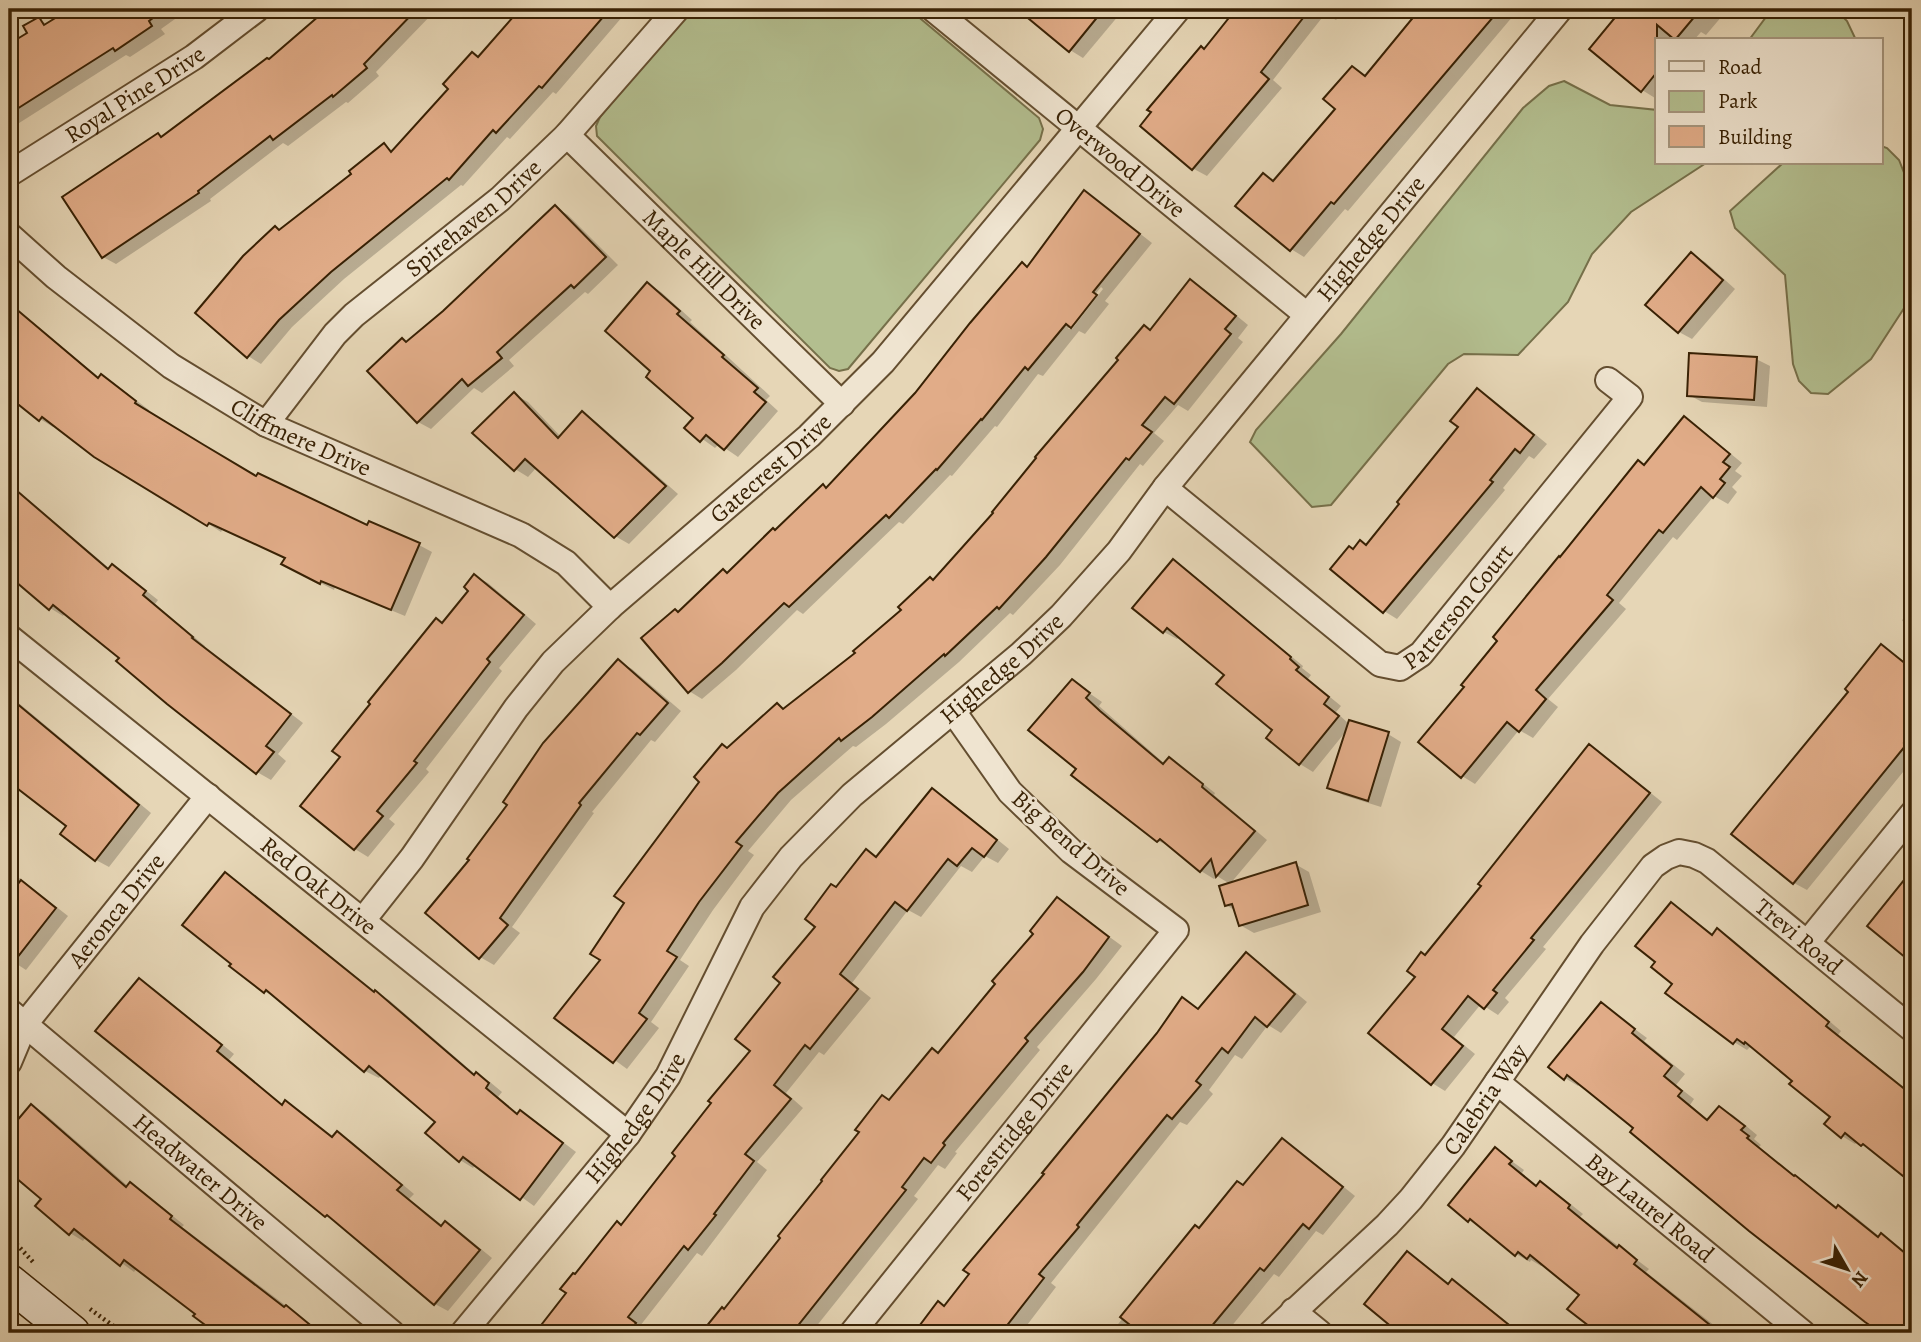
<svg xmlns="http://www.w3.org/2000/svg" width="1921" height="1342" viewBox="0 0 1921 1342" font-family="Alegreya,serif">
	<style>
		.green { fill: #b3be8f; stroke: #76704a; stroke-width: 2 }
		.shadow { fill: #0003; fill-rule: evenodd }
		.building { fill: #e1ac88; stroke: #382104; stroke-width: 2 }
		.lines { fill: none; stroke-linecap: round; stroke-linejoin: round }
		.street-casing { stroke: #644e30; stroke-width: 28 }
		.secondary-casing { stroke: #382104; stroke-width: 38 }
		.path { stroke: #382104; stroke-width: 4.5; stroke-dasharray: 2 3.5; stroke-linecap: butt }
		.street { stroke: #efe4d0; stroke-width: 24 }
		.secondary { stroke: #efe4d0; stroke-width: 35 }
		.labels { text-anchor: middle; stroke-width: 5; stroke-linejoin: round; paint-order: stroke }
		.street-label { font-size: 24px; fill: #382104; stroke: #efe4d0 }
	</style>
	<rect width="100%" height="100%" fill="#e6d6b6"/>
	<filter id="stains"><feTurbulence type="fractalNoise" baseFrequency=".00286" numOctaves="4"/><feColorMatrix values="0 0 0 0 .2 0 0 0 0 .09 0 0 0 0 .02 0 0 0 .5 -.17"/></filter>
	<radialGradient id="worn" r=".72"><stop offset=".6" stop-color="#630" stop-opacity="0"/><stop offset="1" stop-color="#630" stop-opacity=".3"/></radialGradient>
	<g class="green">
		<polygon points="690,9 909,9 1039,118 1043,129 1040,140 848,369 839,371 830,368 597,136 596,126 600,117"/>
		<polygon points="1772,9 1835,9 1847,21 1856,40 1749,40"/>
		<polygon points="1564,81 1610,105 1657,110 1657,163 1706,163 1631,212 1592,254 1568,302 1518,355 1464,354 1448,364 1331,505 1312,507 1250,442 1256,430 1341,334 1523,108 1549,86"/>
		<polygon points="1881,146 1887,148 1899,160 1912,193 1912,234 1906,265 1910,299 1871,359 1828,394 1811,393 1799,381 1793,364 1785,275 1735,228 1730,211 1783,163 1881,163"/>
	</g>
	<g class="shadow">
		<polygon points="73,9 189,9 161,29 165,34 130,57 126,55 16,125 9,121 9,46 30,33 39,19 48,25"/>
		<polygon points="333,9 444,9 440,12 436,10 376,72 379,76 348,103 346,102 288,146 283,143 210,199 211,201 116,264 103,257 158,135 163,137 269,61"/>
		<polygon points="539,9 629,9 556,94 553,92 510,139 507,137 463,186 461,185 344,279 292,327 261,364 248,356 280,231 354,174 384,146 394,151 479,58 532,18"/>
		<polygon points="1017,9 1124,9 1083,58 1070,50"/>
		<polygon points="1239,9 1346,9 1336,20 1325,14 1273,80 1282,88 1207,176 1194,169 1142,125"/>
		<polygon points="1422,9 1519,9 1348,211 1345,209 1304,257 1291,249 1263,175 1275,182 1338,108 1352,68 1367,76"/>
		<polygon points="1625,9 1728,9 1706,35 1701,32 1694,40 1657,40 1655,98 1642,90 1592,49"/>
		<path d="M1084,192L1097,200L1152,243L1105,301L1109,304L1085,334L1079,331L1043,376L1038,374L997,427L995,426L952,476L950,475L903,524L899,522L803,614L797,610L736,670L702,699L689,691L680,613L827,489L916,394L1028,268ZM1101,287L1103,289L1072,329H1068Z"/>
		<polygon points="555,207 568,215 618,265 588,294 585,292 509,360 514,366 482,393 474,388 431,429 418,422 402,340 407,343 444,312"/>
		<polygon points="1691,255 1705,262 1735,289 1692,339 1679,332"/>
		<polygon points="1190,281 1204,289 1248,325 1238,338 1243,342 1188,411 1178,405 1154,433 1164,441 1143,466 1140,464 1060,565 1013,615 1010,613 959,662 886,724 856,747 853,746 791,800 748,851 754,855 713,910 680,960 689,966 651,1022 659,1028 627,1069 557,1018 602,959 728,749 778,705 785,709 858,653 934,581 1151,331"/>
		<polygon points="648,284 661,292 692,320 690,322 770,396 766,400 778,411 738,457 719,444 715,448 687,428 695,418 653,371"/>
		<polygon points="9,304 100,378 115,384 149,410 147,412 257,478 368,528 419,545 432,552 405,616 335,587 334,590 297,571 286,558 223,529 221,532 55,425 53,427 40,419 9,394"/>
		<polygon points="1756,359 1770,366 1767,407 1702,402 1689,395"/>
		<polygon points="1477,390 1491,398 1547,444 1534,459 1529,456 1503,488 1505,490 1397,619 1384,611 1353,551 1368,546 1461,427"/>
		<polygon points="514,394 528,402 561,437 582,413 595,421 678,494 629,544 615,536 537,467 528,477 515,469"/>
		<polygon points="1684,419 1697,426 1742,463 1735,471 1742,476 1732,487 1737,492 1728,504 1714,496 1677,540 1673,537 1619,603 1626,609 1548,699 1558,707 1533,738 1519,730 1475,784 1462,776 1466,686 1561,559 1645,466"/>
		<polygon points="9,485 18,491 110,569 112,566 125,574 158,600 155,604 205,646 204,647 303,723 278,754 286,761 271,780 257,772 168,703 121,657 65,613 63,616 50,608 9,574"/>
		<polygon points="1173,561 1186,569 1303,666 1302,668 1311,675 1308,679 1341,706 1336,712 1349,724 1388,734 1401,742 1381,807 1343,795 1330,787 1347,730 1313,772 1300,764 1268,738 1275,730 1226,674 1180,636 1177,639 1164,632"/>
		<polygon points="475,576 488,583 536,624 499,668 502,671 426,769 429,772 389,819 395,824 368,857 355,849 303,806 471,591"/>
		<polygon points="1912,613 1912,635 1902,620"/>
		<polygon points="1882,647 1912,668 1912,761 1807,890 1794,883 1733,833 1851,692"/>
		<polygon points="618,661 632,669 681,711 655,742 651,740 592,812 594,813 512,927 520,933 494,965 480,957 428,912 472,860 510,805"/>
		<polygon points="1072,681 1102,702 1099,706 1165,764 1169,759 1182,767 1215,793 1214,795 1267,840 1230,884 1217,876 1214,879 1201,871 1173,847 1158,841 1073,775 1078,769"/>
		<polygon points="9,695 151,813 109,867 96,860 68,826 9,781"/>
		<polygon points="1589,746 1602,754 1662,802 1543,947 1546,949 1505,998 1509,1002 1498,1015 1481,1004 1454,1037 1475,1054 1445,1091 1432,1083 1417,977 1426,957 1483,886"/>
		<polygon points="933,790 946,798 1009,849 998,863 985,856 972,872 961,866 921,917 908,910 852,983 871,998 824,1055 819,1052 786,1093 803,1108 757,1162 767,1170 702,1256 697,1253 640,1326 647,1333 531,1333 538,1324 542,1327 569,1293 576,1276 622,1226 677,1155 753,1051 782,983 817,927 836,889 866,851 878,858"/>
		<polygon points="1295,864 1309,872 1321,912 1254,933 1240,925 1236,911 1226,905"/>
		<polygon points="9,870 68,916 26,970 9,959"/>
		<polygon points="1912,873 1912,970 1905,964 1909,958 1870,926"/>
		<polygon points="225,875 238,882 378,994 389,1000 476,1075 490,1082 502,1092 498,1097 519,1115 521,1113 534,1120 576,1152 534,1206 476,1164 473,1168 460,1160 437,1121 382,1074 379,1078 365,1071 279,998 265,992"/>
		<polygon points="1057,899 1122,946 1096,979 1037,1047 1040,1050 955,1152 957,1153 945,1169 938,1165 914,1196 918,1199 811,1333 704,1333 722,1309 725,1311 890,1102 939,1054 1036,933"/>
		<polygon points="1671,904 1714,935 1718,930 1731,938 1841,1031 1838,1035 1912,1094 1912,1182 1874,1151 1858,1141 1855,1144 1842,1136 1832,1117 1795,1080 1751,1046 1747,1050 1734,1042 1667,992 1674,984 1658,962"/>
		<polygon points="1246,955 1259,962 1307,1002 1281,1033 1268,1025 1242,1059 1235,1055 1209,1090 1213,1094 1187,1125 1180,1122 1051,1283 1056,1287 1021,1333 915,1333 939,1303 946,1307 1183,1000 1200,1010"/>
		<polygon points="139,980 153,988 234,1054 229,1060 284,1106 286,1103 299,1110 334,1138 337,1133 351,1141 414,1194 409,1199 443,1226 445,1223 459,1231 492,1258 448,1311 435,1304 340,1223 326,1216"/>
		<polygon points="1601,1004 1647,1038 1644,1041 1685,1074 1676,1085 1694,1099 1690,1105 1709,1121 1720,1108 1733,1115 1757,1135 1754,1139 1761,1145 1759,1147 1798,1178 1838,1208 1852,1214 1880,1237 1881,1235 1894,1243 1912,1257 1912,1333 1882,1333 1766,1242 1636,1128 1580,1083 1578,1086 1565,1078"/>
		<polygon points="31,1106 44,1113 129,1187 130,1184 143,1192 184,1225 182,1227 322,1333 219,1333 196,1316 197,1313 137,1268 134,1272 86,1237 83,1241 70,1233 43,1199 9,1170 9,1132"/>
		<polygon points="1282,1140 1295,1148 1355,1196 1323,1235 1316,1231 1279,1277 1274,1274 1226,1333 1111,1333 1195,1227 1200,1230 1244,1187"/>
		<polygon points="1495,1149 1524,1170 1522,1173 1538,1186 1541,1183 1554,1191 1583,1214 1580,1217 1649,1269 1646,1272 1724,1333 1615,1333 1604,1324 1581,1295 1543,1263 1541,1266 1531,1260 1530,1262 1516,1254 1469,1220 1450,1205"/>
		<polygon points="1407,1253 1450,1284 1452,1281 1465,1289 1521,1333 1402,1333 1366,1304"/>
	</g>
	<g class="building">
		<polygon points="70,9 165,9 149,21 152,26 115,51 113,48 9,114 9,44 27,33 23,26 39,17 44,25"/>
		<polygon points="327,9 417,9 364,64 367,68 333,97 332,95 273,140 270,136 198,191 199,193 102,258 62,197 158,133 161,137 267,58 269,59"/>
		<polygon points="520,9 610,9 542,88 539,86 496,133 493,130 449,180 447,178 331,272 279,320 247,358 195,313 243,256 275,226 279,230 351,174 349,171 384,143 391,152 448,89 443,84 472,52 478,57"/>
		<polygon points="1017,9 1104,9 1069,52"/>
		<polygon points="1236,9 1310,9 1261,72 1269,79 1192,170 1140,126 1151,112 1147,110 1201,46 1204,49"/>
		<polygon points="1420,9 1500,9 1334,204 1331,202 1290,251 1235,206 1263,173 1273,181 1335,109 1323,99 1352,66 1365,76"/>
		<polygon points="1622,9 1701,9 1675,40 1657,25 1657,72 1641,92 1589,49"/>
		<polygon points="1084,190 1140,234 1093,292 1097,295 1071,328 1066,324 1028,370 1025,367 982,420 981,419 937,470 936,469 889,518 886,515 789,607 784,603 722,663 688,693 641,638 675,609 678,612 723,569 727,573 773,528 775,530 823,484 826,488 915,393 970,323 1022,262 1027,267"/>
		<polygon points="555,205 606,257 574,288 571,285 497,352 502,358 468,386 462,379 417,423 367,371 402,338 406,342 443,311"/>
		<polygon points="1691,252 1723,280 1678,333 1645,305"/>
		<polygon points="1190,279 1236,316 1225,329 1231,334 1174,404 1165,397 1142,425 1152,432 1129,460 1126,458 1046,557 999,609 997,607 945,656 944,654 872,717 841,741 839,738 778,793 736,842 742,846 699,902 667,951 677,957 639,1013 647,1019 613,1063 554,1018 600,960 590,954 624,903 614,896 699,782 694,777 722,744 727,748 777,703 783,709 855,653 853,651 901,610 898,607 930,577 933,580 993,513 992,512 1036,458 1035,457 1118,360 1116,358 1144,325 1150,330"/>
		<polygon points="647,282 680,311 677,314 724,355 722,357 758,388 754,392 766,402 724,450 706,435 700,442 684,428 693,418 646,377 650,371 605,331"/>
		<polygon points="9,303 98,378 101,374 136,401 135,403 204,445 256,476 258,473 367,525 369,521 420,543 391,610 321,581 320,584 281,564 285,558 209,523 207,526 94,457 42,417 39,421 9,397"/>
		<polygon points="1689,353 1757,357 1754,400 1687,396"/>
		<polygon points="1477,388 1534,435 1520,453 1515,449 1490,480 1493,482 1383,613 1330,569 1349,546 1353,549 1360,540 1366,545 1399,504 1397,502 1458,427 1450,421"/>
		<polygon points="514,392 558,438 582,411 666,486 614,538 525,459 514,471 472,433"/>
		<polygon points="1684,416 1730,454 1723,462 1730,467 1720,479 1725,483 1713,498 1701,487 1663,533 1659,530 1607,595 1613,600 1536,690 1546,699 1519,732 1507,722 1461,778 1418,742 1464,687 1461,685 1497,641 1493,637 1559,556 1560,557 1638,460 1644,465"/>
		<polygon points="9,484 108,569 112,564 146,591 143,595 193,637 192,638 291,714 266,746 274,752 256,774 167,704 116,661 119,658 53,605 49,610 9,576"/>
		<polygon points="1173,559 1291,657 1290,659 1299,667 1296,670 1329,697 1324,704 1339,716 1299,765 1266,738 1272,730 1216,684 1224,675 1167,628 1163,633 1132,608"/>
		<polygon points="474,574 524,615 487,659 490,662 414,761 417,763 377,811 383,816 354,850 300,806 340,757 332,751 370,704 368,702 436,618 442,623 468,591 464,587"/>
		<polygon points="1881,644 1912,669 1912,733 1904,743 1906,745 1793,884 1731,834 1848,692 1845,689"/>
		<polygon points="618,659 668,703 640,735 637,733 579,803 581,805 500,918 508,925 479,959 425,913 469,860 467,859 507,805 503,802 543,743"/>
		<polygon points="1072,679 1090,693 1086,698 1100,711 1163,764 1169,757 1203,784 1202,787 1255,831 1216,877 1211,859 1200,872 1160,839 1157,842 1071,775 1076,769 1028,730"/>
		<polygon points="9,697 139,805 95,861 60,834 66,826 9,782"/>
		<polygon points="1349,720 1389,732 1368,801 1327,788"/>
		<polygon points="1589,744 1650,793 1531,938 1534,940 1493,990 1497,993 1484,1009 1468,996 1442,1029 1463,1046 1431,1085 1368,1033 1415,977 1407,971 1421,952 1425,955 1481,886 1478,884"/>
		<polygon points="932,788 997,840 984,857 972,848 957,866 948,859 907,911 895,902 840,974 858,989 810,1049 805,1045 774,1085 791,1099 745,1154 754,1161 714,1214 716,1215 688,1250 684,1246 628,1317 636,1323 628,1333 535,1333 566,1293 560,1289 573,1273 575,1274 617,1221 621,1225 675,1156 672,1153 711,1103 708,1101 750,1051 735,1039 780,983 773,977 815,927 805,919 831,884 836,887 866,849 876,857"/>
		<polygon points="1296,862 1308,905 1239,926 1232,904 1225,906 1219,886"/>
		<polygon points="1912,870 1912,963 1867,926"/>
		<polygon points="225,872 374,992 375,990 474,1075 476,1072 489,1083 486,1088 517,1114 520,1110 563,1143 520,1200 463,1157 459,1162 425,1133 435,1122 369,1066 364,1072 266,990 264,993 229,966 231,964 182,925"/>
		<polygon points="21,880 56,908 9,968 9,896"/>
		<polygon points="1057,897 1109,937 1083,972 1025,1038 1028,1041 943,1143 945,1145 931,1163 924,1158 902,1187 906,1190 792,1333 701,1333 722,1307 724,1309 780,1238 778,1236 822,1181 821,1180 859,1132 855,1130 882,1095 889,1100 932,1048 938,1053 995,984 992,981 1033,934 1030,931"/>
		<polygon points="1671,902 1712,935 1717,928 1829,1022 1826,1026 1912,1095 1912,1164 1903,1176 1863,1144 1861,1146 1845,1133 1841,1138 1824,1124 1830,1117 1789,1084 1792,1081 1745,1042 1744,1044 1737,1039 1733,1044 1665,993 1672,984 1651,967 1655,962 1635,946"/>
		<polygon points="1246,952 1295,994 1267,1027 1255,1017 1228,1053 1222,1048 1196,1081 1201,1085 1172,1119 1167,1115 1077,1225 1079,1227 1039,1274 1044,1278 1001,1333 914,1333 938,1301 944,1306 969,1274 963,1270 1044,1174 1042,1173 1157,1033 1182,997 1198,1009"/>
		<polygon points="139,978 222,1045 217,1051 282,1105 285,1100 332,1137 337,1131 402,1185 397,1190 441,1226 445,1221 480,1250 434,1305 327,1215 325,1217 95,1031"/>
		<polygon points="1601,1002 1635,1029 1632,1033 1672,1066 1664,1076 1682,1091 1678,1096 1707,1120 1719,1106 1745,1126 1741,1130 1749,1136 1747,1138 1794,1176 1795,1175 1836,1208 1838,1205 1878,1237 1881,1233 1912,1259 1912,1333 1881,1333 1865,1322 1749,1231 1630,1132 1633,1128 1586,1090 1567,1075 1564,1080 1548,1067"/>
		<polygon points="31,1104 126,1187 130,1182 172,1216 170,1219 284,1307 286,1305 320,1333 216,1333 193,1316 195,1314 124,1260 120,1266 74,1229 69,1235 35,1206 41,1199 9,1172 9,1130"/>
		<polygon points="1282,1138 1343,1187 1309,1229 1303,1224 1264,1271 1260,1268 1206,1333 1124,1333 1130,1325 1120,1317 1195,1225 1199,1228 1237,1181 1243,1185"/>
		<polygon points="1495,1147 1512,1161 1509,1164 1536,1186 1540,1181 1570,1205 1568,1208 1617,1248 1619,1245 1637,1260 1634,1264 1720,1333 1598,1333 1567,1309 1579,1295 1530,1255 1527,1259 1518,1252 1515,1256 1470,1219 1468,1222 1448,1205"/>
		<polygon points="1407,1251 1448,1284 1452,1279 1519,1333 1399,1333 1364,1304"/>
	</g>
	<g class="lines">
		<defs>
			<g id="street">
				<path id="s1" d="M933,9L1307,315"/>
				<path id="s2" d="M567,135L842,404"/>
				<path id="s3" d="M9,174L194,57L257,9"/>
				<path id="s4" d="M9,235L56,277L171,366L266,424L521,535L566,563L610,607"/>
				<path id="s5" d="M266,424L335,334L354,315L500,199L567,135L677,9"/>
				<path id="s6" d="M1165,488L1380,664L1400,668L1421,654L1630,397L1608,380"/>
				<path id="s7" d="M9,637L628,1134"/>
				<path id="s8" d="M363,920L412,858L516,708L553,662L610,607L809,436L883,362L1178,9"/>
				<polyline points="1807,943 1912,814"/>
				<path id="s9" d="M9,1011L392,1333"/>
				<path id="s10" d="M9,1062L25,1024L208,796"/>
				<path id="s11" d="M1497,1082L1803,1333"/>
				<polyline points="1293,1311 1320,1333"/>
				<path id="s12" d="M463,1333L628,1134L668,1076L752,907L791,857L852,795L1021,654L1061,616L1119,551L1165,488L1560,9"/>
				<path id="s13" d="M852,1333L1176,930L1071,851L1010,792L953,711"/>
				<path id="s14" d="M1271,1333L1387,1225L1411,1199L1453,1146L1592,944L1653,866L1666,857L1679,852L1694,855L1707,861L1912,1029"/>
			</g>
			<polyline id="secondary" points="9,1282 72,1333"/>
		</defs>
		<use href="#street" class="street-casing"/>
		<use href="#secondary" class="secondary-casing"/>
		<g class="path">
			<polyline points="9,1236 34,1263"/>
			<polyline points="90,1309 123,1333"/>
		</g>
		<use href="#street" class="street"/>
		<use href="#secondary" class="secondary"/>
	</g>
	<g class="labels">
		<g class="street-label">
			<text dy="8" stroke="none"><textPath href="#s3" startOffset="149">Royal Pine Drive</textPath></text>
			<text dy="8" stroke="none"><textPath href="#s1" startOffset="242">Overwood Drive</textPath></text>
			<text dy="8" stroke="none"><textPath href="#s5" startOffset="294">Spirehaven Drive</textPath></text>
			<text dy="8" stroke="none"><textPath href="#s12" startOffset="1432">Highedge Drive</textPath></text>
			<text dy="8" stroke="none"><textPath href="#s2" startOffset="192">Maple Hill Drive</textPath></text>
			<text dy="8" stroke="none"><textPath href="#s4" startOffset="357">Cliffmere Drive</textPath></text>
			<text dy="8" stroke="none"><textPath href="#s8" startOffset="612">Gatecrest Drive</textPath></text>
			<text dy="8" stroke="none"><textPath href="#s6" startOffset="383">Patterson Court</textPath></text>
			<text dy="8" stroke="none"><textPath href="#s12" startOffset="864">Highedge Drive</textPath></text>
			<text transform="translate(1071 843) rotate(41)" y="8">Big Bend Drive</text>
			<text dy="8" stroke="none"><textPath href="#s7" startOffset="397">Red Oak Drive</textPath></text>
			<text dy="8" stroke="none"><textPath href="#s10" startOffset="187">Aeronca Drive</textPath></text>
			<text dy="8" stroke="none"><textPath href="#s14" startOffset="784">Trevi Road</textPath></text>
			<text dy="8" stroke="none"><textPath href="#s14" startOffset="318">Calebria Way</textPath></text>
			<text dy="8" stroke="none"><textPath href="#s12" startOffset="276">Highedge Drive</textPath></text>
			<text dy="8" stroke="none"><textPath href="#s13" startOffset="259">Forestridge Drive</textPath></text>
			<text dy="8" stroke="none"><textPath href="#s9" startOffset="250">Headwater Drive</textPath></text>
			<text dy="8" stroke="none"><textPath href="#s11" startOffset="198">Bay Laurel Road</textPath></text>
		</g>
	</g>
	<rect width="1921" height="1342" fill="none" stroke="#e6d6b6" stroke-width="35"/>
	<rect x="10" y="10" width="1900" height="1321" fill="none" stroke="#382104" stroke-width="3.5"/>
	<rect x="18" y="18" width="1886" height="1307" fill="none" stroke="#382104" stroke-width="2"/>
	<rect x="1655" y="38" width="228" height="126" fill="#efe4d0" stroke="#a6967e" stroke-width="2"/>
	<rect x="1669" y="61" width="35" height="10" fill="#efe4d0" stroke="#a6967e" stroke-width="2"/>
	<text x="1718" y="74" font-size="21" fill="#382104">Road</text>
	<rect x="1669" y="91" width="35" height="21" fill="#b3be8f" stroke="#a6967e" stroke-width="2"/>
	<text x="1718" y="108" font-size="21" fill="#382104">Park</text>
	<rect x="1669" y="126" width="35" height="21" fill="#e1ac88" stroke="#a6967e" stroke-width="2"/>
	<text x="1718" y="144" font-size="21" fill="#382104">Building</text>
	<g transform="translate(1847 1269) rotate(129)" stroke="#efe4d0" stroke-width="5" paint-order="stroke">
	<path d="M0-5L12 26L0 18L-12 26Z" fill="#382104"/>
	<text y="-10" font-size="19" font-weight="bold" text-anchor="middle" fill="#382104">N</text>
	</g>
	<rect width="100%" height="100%" filter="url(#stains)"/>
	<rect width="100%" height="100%" fill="url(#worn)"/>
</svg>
